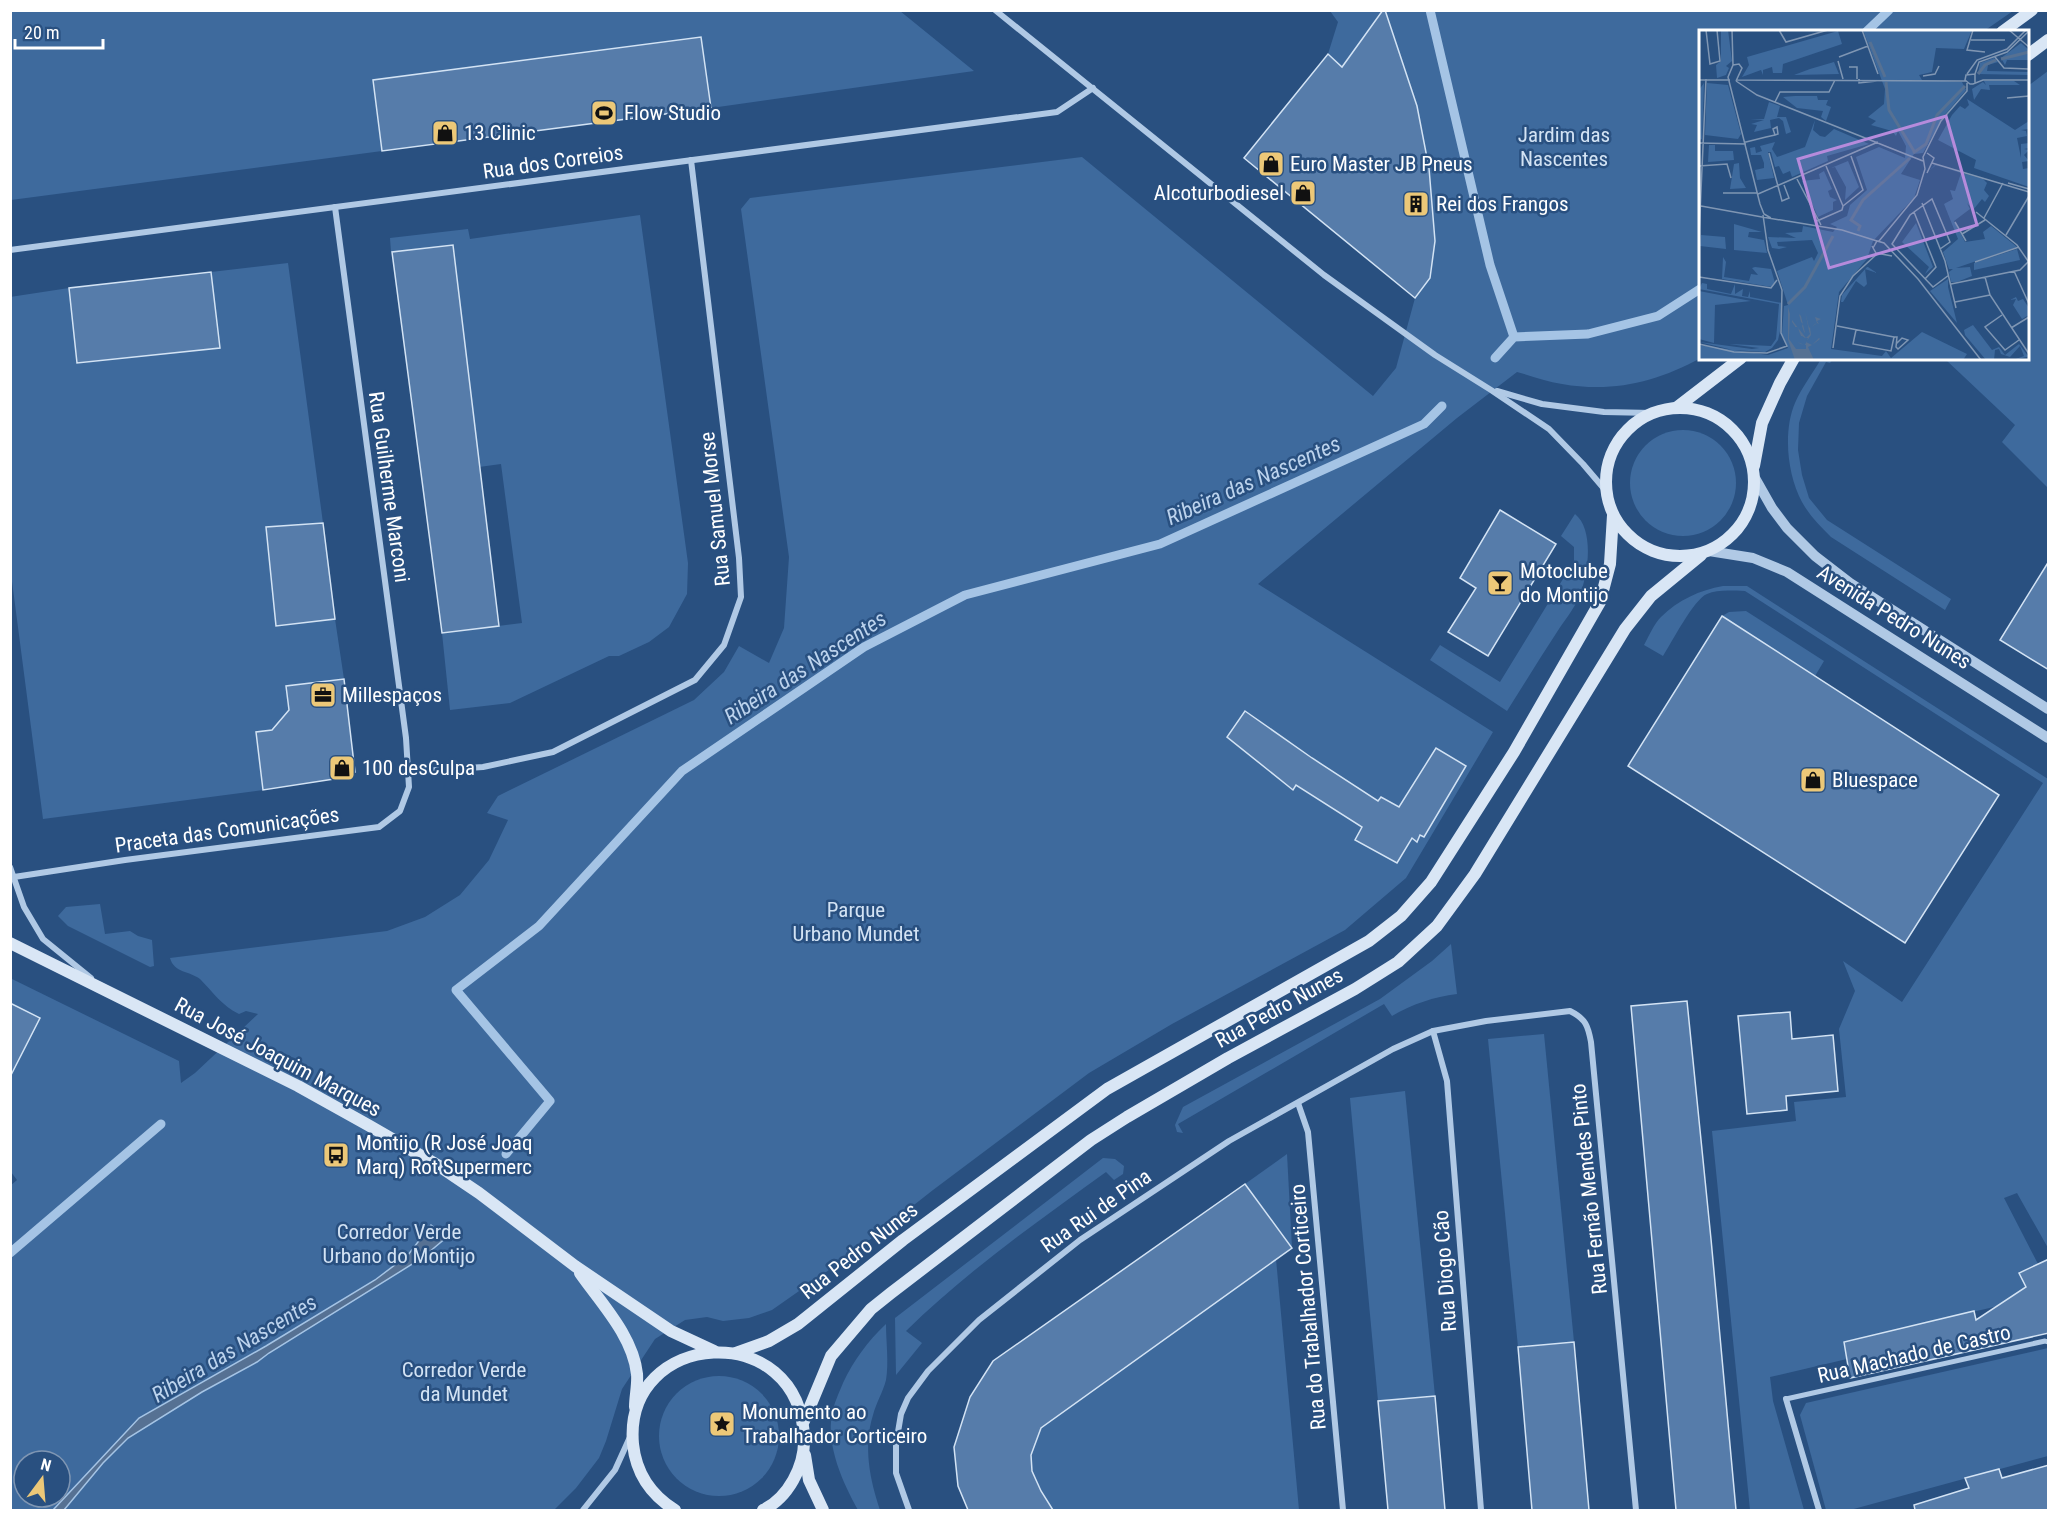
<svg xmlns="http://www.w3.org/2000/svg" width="2059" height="1521" viewBox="0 0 2059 1521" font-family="'Roboto Condensed',sans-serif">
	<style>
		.green { fill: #3e6a9d; fill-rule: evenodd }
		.water { fill: #567193; stroke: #a5c4e5; stroke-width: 1.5 }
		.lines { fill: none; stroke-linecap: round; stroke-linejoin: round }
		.stream { stroke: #a5c4e5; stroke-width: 9 }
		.building { fill: #567caa; stroke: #d3e3f4; stroke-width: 1.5 }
		.pedestrian { stroke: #b0c9e5; stroke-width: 5 }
		.minor { stroke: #b0c9e5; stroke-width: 6 }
		.tertiary { stroke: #b0c9e5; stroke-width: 10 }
		.secondary { stroke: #d9e6f5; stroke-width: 12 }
		.labels { text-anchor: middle; stroke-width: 5; stroke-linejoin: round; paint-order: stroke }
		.poi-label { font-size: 21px; fill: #fff; stroke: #295080; text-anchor: start }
		.park-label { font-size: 21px; fill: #d3e3f4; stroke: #295080 }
		.street-label { font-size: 21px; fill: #fff; stroke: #295080 }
		.water-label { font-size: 22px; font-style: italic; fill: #bcd3ed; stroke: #295080 }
		.inset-river { fill: none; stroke: #567193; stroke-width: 3 }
		.inset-road { fill: none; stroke: #7f96b3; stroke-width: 1.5 }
		.view { fill: #b68bdc; fill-opacity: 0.15; stroke: #b68bdc; stroke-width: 3 }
		.inset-edge { fill: none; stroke: #fff; stroke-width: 3 }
	</style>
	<rect width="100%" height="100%" fill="#295080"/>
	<g class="green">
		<polygon points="10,11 900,11 974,71 711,108 701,37 373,81 382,151 11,200"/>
		<polygon points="1330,11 1383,11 1342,67 1328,54 1338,22"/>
		<path d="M1385,11H2013L1984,31L1700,32L1701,358C1656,382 1613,393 1562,384C1547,382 1532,376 1517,372L1457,418L1258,584L1493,732L1406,878L1345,930L1172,1024L1089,1073L933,1190L849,1256L772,1310L749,1318L723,1321L707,1317L685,1320L655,1339L622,1389L606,1441L599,1458L576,1488L554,1510H11L10,1186L17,1180L11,1172V1051L21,1056L40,1018L11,1003L10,978L179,1061L181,1083L195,1073L258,1014L246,1011L239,1014C222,1006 213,992 200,979C190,971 174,973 170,958L387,931L425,917L460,895L489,860L508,820L487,813L498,796L694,700L724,672L739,646L769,663L784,628L789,557L741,209L750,198L1082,157L1373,396L1396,368L1415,298L1430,278L1435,241L1429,167L1417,106ZM24,1461H60V1497H24Z"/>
		<polygon points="2048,71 2048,488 2002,442 2015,425 1945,359 2028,358 2028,86"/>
		<polygon points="640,215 688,563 687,594 669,627 649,642 619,656 609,656 510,703 450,710 442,633 522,623 501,464 479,467 453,245 391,252 390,238 468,229 470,239"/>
		<polygon points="288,263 323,523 266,528 276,626 335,619 344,679 286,686 289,716 283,717 279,722 280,729 256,733 263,790 43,819 10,566 10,297 69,288 77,363 219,348 211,272"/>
		<path d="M1821,359H1833L1830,363L1826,362L1807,396L1799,423L1798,450L1802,475L1809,498L1827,520L1951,599L1945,610L1831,537C1820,526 1809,515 1802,502C1787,474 1783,431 1795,403C1802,387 1813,373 1821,359Z"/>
		<circle cx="1683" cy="483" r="53"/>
		<path d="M1575,514C1595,530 1588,576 1579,597C1574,609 1564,621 1557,632C1540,658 1524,684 1507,711L1430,660L1440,645L1500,682L1574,561V547L1561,536Z"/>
		<path d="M1723,586H1747L2048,779V1248L2017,1193L2004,1198L2038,1264L2019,1272L2026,1287L1998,1306L1845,1342L1847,1359L1770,1377L1773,1401L1804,1510H1750L1712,1131L1796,1121L1794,1102L1846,1097L1839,1029L1855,991L1843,961L1902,1002L2043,783L1745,591C1733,591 1718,589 1707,594C1694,599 1672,642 1663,656L1644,645C1649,636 1654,624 1661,617C1678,600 1700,590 1723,586Z"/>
		<polygon points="1746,611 1824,661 1815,676 1722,616 1729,612"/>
		<polygon points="100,904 105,934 130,931 138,936 152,940 154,966 150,967 68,926 58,916 66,907"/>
		<path d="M1451,944L1457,994C1434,997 1412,1004 1392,1016L1384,1004L1178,1124L1183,1133L1177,1132L1175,1125L1183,1107L1380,999L1432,961Z"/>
		<polygon points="1544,1034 1574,1342 1518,1347 1488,1039"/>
		<polygon points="1405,1091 1435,1396 1378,1401 1350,1098"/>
		<polygon points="1287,1154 1292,1248 1245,1184"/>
		<path d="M1103,1158L1115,1159L1124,1166L1123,1174L1114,1180L1106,1172C1037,1222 967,1271 906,1331L922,1343L896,1375L895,1318Z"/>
		<path d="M1276,1259L1299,1510H1053C1043,1494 1029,1476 1031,1456C1032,1447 1038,1437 1041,1428Z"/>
		<path d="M886,1324C886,1342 889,1363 886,1380C883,1392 876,1403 873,1415C863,1447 870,1480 880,1510H858C843,1483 826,1446 832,1414C834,1403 839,1393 843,1383C854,1360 867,1342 886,1324Z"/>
		<polygon points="2048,1348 2048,1456 1850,1510 1826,1510 1800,1415 1806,1403"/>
		<circle cx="719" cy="1436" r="60"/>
	</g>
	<polygon class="water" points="431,1225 447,1237 422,1258 269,1353 257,1362 202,1392 128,1438 103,1463 64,1510 53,1510 139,1418 266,1346 375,1280 408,1255"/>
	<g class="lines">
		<g class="stream">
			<polyline points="1430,10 1490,265 1514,337"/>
			<polyline points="1866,32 1889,10"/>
			<polyline points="1495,358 1514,337 1588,334 1658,316 1700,289"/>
			<polyline points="506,1154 550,1101 456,990 539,926 682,771 864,647 965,595 1160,544 1424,424 1442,406"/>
			<polyline points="10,1253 161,1124"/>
		</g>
	</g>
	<g class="building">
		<polygon points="1383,10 1385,10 1417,106 1429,168 1435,241 1430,278 1415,298 1244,158 1328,54 1342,67"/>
		<polygon points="701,37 711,108 382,151 373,80"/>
		<polygon points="453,245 499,626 442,633 392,252"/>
		<polygon points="211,272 220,348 77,363 69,288"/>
		<polygon points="1500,510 1556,544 1488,656 1448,632 1476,588 1460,578"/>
		<polygon points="323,523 335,619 276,626 266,527"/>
		<polygon points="2049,561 2049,670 2000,640"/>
		<polygon points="1722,616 1999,795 1905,943 1628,766"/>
		<polygon points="344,679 355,772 347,777 263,790 256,732 272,730 289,710 286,686"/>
		<polygon points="1245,711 1312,758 1378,801 1381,797 1399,807 1436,748 1466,766 1424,837 1420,835 1417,842 1412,838 1397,863 1355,840 1362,827 1296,785 1293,790 1227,737"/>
		<polygon points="1687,1001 1711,1239 1736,1510 1676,1510 1631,1006"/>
		<polygon points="10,1003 40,1018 10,1077"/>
		<polygon points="1790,1012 1792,1039 1833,1035 1838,1091 1786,1096 1787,1110 1747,1114 1738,1016"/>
		<polygon points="1245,1184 1292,1248 1041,1428 1031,1455 1032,1471 1041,1491 1053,1510 968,1510 958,1486 954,1447 970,1397 993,1361"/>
		<polygon points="2049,1259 2049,1333 1850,1378 1844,1342 1974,1311 1976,1320 2026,1287 2019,1273"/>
		<polygon points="1574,1342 1589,1510 1532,1510 1518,1347"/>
		<polygon points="1435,1396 1445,1510 1388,1510 1378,1401"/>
		<polygon points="2049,1465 2049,1510 1915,1510 1914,1505 1969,1488 1965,1478 1999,1469 2002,1478"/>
	</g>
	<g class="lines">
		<polyline class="pedestrian" points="1786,1399 2045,1341 2048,1342"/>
		<g class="minor">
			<polyline points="995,10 1324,275 1435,355 1491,390 1549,429 1583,464 1606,491"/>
			<polyline points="10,250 1057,112 1093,88"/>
			<polyline points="1497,391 1542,404 1604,412 1652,413"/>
			<polyline points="408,772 483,767 553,752 695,680 724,645 741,597 739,558 691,160"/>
			<polyline points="10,867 24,907 43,939 91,978"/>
			<polyline points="14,877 125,860 379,827 400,811 409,787 406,738 335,207"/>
			<polyline points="1433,1031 1447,1081 1481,1510"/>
			<polyline points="1298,1103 1308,1132 1343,1510"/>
			<polyline points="1786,1399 1819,1510"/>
			<polyline points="583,1510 615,1470 630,1437"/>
			<path d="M909,1510L896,1473V1444L901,1414L908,1398L928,1371L979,1320L1080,1240L1229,1141L1393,1049L1433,1031L1486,1021L1570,1011C1586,1019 1588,1026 1591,1042L1636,1510"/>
		</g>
		<g class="tertiary">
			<polyline points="1755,478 1772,508 1787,528 1815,556 1850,583 2048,709"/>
			<polyline points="1709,551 1753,558 1787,572 2048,738"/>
		</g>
		<g class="secondary">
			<polyline points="2002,32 2032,10"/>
			<polyline points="2028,55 2048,40"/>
			<circle cx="1680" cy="482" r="74"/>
			<polyline points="1676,408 1741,358"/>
			<polyline points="1754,466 1762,423 1780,383 1794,358"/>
			<polyline points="10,943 298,1086 368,1125 439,1166 479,1193 575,1266 671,1331 714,1351"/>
			<path d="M580,1273C601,1303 633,1336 637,1374C638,1385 635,1396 635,1407"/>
			<polyline points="736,1353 769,1341 798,1324 903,1240 1107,1089 1369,941 1401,916 1431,882 1514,752 1600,602 1610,564 1613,515"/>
			<polyline points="804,1421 831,1356 871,1309 891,1293 1091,1140 1127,1117 1228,1058 1355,989 1398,962 1437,926 1475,874 1625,629 1651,596 1701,555"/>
			<polyline points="805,1455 809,1480 823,1510"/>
			<path d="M675,1510C651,1495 636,1473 633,1444C623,1329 801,1317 804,1439C805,1466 788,1498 763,1510"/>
		</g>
	</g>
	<defs>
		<symbol id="stadium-square" viewBox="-11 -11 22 22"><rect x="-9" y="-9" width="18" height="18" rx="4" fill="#ecc878" stroke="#295080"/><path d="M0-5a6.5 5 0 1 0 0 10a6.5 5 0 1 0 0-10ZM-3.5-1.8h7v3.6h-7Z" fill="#111"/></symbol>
		<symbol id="shop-square" viewBox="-11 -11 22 22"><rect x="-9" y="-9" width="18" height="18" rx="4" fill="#ecc878" stroke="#295080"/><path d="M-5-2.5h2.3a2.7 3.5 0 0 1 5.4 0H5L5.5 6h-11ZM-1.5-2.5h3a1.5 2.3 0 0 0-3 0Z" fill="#111"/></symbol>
		<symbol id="building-square" viewBox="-11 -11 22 22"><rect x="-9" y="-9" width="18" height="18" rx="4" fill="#ecc878" stroke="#295080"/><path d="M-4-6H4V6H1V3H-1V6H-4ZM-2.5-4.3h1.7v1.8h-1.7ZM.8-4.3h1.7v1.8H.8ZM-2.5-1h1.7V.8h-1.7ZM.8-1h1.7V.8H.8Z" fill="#111"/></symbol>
		<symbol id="bar-square" viewBox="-11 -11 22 22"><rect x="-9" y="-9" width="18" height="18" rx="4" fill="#ecc878" stroke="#295080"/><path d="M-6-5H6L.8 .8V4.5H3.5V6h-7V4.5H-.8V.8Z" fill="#111"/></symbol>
		<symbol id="office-square" viewBox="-11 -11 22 22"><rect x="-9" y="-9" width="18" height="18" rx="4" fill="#ecc878" stroke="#295080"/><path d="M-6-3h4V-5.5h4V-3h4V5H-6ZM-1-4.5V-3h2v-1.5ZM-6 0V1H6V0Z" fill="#111"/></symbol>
		<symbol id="bus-square" viewBox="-11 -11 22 22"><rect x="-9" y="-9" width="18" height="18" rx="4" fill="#ecc878" stroke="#295080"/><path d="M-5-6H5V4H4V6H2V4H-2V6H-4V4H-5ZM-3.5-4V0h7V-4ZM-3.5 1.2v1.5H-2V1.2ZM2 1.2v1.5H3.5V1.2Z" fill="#111"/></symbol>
		<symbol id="sight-square" viewBox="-11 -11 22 22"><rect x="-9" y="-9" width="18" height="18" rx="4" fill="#ecc878" stroke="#295080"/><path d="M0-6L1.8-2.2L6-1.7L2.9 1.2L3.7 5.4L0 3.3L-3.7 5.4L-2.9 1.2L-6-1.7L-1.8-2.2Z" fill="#111"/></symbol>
	</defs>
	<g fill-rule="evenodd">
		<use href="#stadium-square" x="589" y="98" width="30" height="30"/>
		<use href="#shop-square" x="430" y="118" width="30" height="30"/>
		<use href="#shop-square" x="1256" y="149" width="30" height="30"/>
		<use href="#shop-square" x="1288" y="178" width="30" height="30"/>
		<use href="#building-square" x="1401" y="189" width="30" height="30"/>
		<use href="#bar-square" x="1485" y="568" width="30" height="30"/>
		<use href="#office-square" x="308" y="680" width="30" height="30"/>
		<use href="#shop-square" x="327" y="753" width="30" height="30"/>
		<use href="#shop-square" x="1798" y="765" width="30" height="30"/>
		<use href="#bus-square" x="321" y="1140" width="30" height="30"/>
		<use href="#sight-square" x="707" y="1409" width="30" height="30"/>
	</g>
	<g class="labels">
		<g class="poi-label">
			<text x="624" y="120">Flow Studio</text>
			<text x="464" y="140">13 Clinic</text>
			<text x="1290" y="171">Euro Master JB Pneus</text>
			<text x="1284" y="200" text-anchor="end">Alcoturbodiesel</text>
			<text x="1436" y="211">Rei dos Frangos</text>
			<text x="1520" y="578">Motoclube<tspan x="1520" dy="24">do Montijo</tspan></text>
			<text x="342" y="702">Millespaços</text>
			<text x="362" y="775">100 desCulpa</text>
			<text x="1832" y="787">Bluespace</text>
			<text x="356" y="1150">Montijo (R José Joaq<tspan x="356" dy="24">Marq) Rot Supermerc</tspan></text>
			<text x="742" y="1419">Monumento ao<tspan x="742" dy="24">Trabalhador Corticeiro</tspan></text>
		</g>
		<g class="park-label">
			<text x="1564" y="142">Jardim das<tspan x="1564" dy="24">Nascentes</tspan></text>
			<text x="856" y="917">Parque<tspan x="856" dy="24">Urbano Mundet</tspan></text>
			<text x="399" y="1239">Corredor Verde<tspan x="399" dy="24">Urbano do Montijo</tspan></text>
			<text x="464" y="1377">Corredor Verde<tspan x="464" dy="24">da Mundet</tspan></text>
		</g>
		<g class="street-label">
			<text transform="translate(553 162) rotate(-8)" y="7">Rua dos Correios</text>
			<text transform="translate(389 487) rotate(82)" y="7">Rua Guilherme Marconi</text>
			<text transform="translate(715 509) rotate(-96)" y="7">Rua Samuel Morse</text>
			<text transform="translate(1894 617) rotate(32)" y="7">Avenida Pedro Nunes</text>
			<text transform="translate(227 830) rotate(-8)" y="7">Praceta das Comunicações</text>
			<text transform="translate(1279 1008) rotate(-29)" y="7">Rua Pedro Nunes</text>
			<text transform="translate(278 1057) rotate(28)" y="7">Rua José Joaquim Marques</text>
			<text transform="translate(1589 1189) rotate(-96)" y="7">Rua Fernão Mendes Pinto</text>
			<text transform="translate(1096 1211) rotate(-35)" y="7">Rua Rui de Pina</text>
			<text transform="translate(859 1251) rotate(-38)" y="7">Rua Pedro Nunes</text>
			<text transform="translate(1445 1271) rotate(-94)" y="7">Rua Diogo Cão</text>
			<text transform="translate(1308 1307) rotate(-95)" y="7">Rua do Trabalhador Corticeiro</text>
			<text transform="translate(1914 1354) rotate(-13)" y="7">Rua Machado de Castro</text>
		</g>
		<g class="water-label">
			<text transform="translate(1253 480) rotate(-24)" y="8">Ribeira das Nascentes</text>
			<text transform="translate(805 667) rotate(-33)" y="8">Ribeira das Nascentes</text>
			<text transform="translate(234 1348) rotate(-31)" y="8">Ribeira das Nascentes</text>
		</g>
	</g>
	<g transform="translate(1699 30)">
		<rect width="330" height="330" fill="#295080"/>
		<path d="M22,0H29L33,31L27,36L30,38L27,45L18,48L17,35L22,31ZM164,0H273L265,19L237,18L233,42L220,45L223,50L263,52L267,60L244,87L224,123L215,124L202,144L221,150L215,168L174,211L168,229L140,262L132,319L183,326L187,321L192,328L223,302L268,324L264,330H0V315L69,325L89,318L83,304L85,276L89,275L78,241L113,227L115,231L119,223L113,210L78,212L79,216L88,217L80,219L73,218L69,207L97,208L86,203L103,202L104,196L134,202L138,197L131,194L148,186L151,175L168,160L157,127L180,117L206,128L207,116L199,101L197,106L193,101L172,95L177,91L169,87L185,74L186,59ZM139,1L143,14L84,34L83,43H74L73,37L64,40V45L62,40L43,47L50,35L48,27ZM322,13L330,20L329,30H308L306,35L302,28ZM295,28L299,32L289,35L288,41L330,42V45L279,44L281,33ZM135,32L140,44L95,45L111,39ZM285,51H315L321,55H290L291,60L282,59L275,70L273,59L284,52L287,55ZM5,53L3,109L0,110V60ZM8,53L29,55L42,104L39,109L6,105ZM96,66H118L119,70H129L127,75L132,77L127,91L122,87L124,81L98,78L84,67ZM268,69L316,100L330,91V99L322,100L327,101L328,106L318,108L322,128V114L330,113V118L325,119L330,120L325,125L330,131L323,132L324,139L330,138V157L275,138L277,130L239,110L253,85L261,76L266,79L270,75ZM70,72L81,76L78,87H87L92,102L87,104L84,91L80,88L71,90L72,98L55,102L58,95L52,94L65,90H51L65,89ZM116,90L114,100L121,106L126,107L135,99L170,114L128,126L129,131L93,147L91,141L84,144L80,136L76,137L72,122H69L75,148L58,150L56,140L65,138V133L62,125H52L51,118L56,117L57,123L63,121L61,116L76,112L73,119L78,127L106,117ZM10,115H16V121H34L35,130L9,132ZM149,131L160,157L146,170L147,157L136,137L132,138ZM40,133L41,148L47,158L31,159L35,134ZM237,135L230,141L236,135L284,149L288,153L285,160L290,166L286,172L283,169L274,180L268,173L271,179L255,191L266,212L286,209L284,202L292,196L318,217L257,238L271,237L273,246L258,252H252L250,242L254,239H250L244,222L259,209L245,174L254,169L251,160L256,161L262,143ZM125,141L133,159L129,161L131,167L138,170L134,172V180L119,187L103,151L121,149L120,144ZM217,193L234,237L226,244L230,237L203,212ZM35,194L63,202H50L49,207L65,210L68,223L35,220ZM2,205L26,207L27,219L1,216ZM318,219L321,230L275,240V233ZM24,227L27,232L25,247L50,251L52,244L59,245L53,238L56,237L72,239L76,253L73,257L23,249ZM168,237H169L178,243L166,239L168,254L165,257L157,251L144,272H142L143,265ZM249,249V257L258,293L231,261ZM3,253L8,254V259L32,264L36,254V264L44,259L43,266L49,267L51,261V267L83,273L81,301L79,310L73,318L66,322L34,320L0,312L53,319L60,318L30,314L72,316L77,309L80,274L0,259ZM0,261L52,271L16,275L15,313L0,309ZM317,267L319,271L324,269L330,278V285L323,289L314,275L317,269L311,270ZM274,295L293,320L300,317L306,325L320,314L329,326L328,327L314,330L325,326L321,316L311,327L302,324L300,319L296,320L295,330H287L266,305L265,300Z" fill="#3e6a9d"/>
		<path d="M89,277L91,284L90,309L97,319H107V315L102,314L98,312L106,315L109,308H106L103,306H102L100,301L99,297H96V296L95,295L93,292V290L107,308L111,304L110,301L106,303L105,302L103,296L104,294L102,292L100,284L102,286L106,303L110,301L106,281L110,298L111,297H113L116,294L118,293L116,287L122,289L118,291L120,294L118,293L113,297H111L112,305L107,312L113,315L120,308L121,309L113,315L109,317L115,330H96L89,310Z" fill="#567193"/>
		<path class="inset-river" d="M171,12L186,47M302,29L330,22M279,44L286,35L297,30M187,52L190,80L215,121M214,123L227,114L238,85L266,56M159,201L161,196L152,190L164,170L211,128M89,274L106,257L134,206"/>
		<path class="inset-road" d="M7,0L11,34L21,31L18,0M33,0L34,35L29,47L61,174L65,184L72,188M80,0L87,12L129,0M163,0L179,44M274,0L268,20L286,22M310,0L330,17M272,10H306M140,27L169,16M296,27L305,38L330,39M139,31L144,49M34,35L40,34L43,38L37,51M150,37H158V49M268,44L278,30L308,19L327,0M276,44L280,32L308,22L330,1M224,46L236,44L240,36M160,49V53L178,51M0,50H31M38,50L267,51M37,51L58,65L224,131M276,53V44L267,45L266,50L271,54H274L284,50H330M308,68L330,66M76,72L81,62H130L136,50M46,112H47L67,107L76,105L79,104L78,97L74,99L76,105M0,113L47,114M70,123L83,171L90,168L85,155M228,123L235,128L228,143M233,133L330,162M0,136L28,134L32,148M127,136L144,176M98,149L122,195M309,153L330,159M24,163H58M59,164L179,112M223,173L246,231L257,278M2,176L63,187M144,176L164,160L152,126M215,182L237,237L226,249M277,182L318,215L329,231M63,187L143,200L178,211M285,188L304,153M118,191L143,180L144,176M256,192L267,211M263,204L286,190M307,205L330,166M0,206L7,49M180,211L218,165L226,139L224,127L242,91L268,61V53M173,216L177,223L193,226M174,218L178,211L185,213L219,249L282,330M241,219L251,212L233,169L211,185L193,214L234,257L250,245M276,232L320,217M315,241L330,274M0,247L72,258L78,250M286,247L291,265L330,324M252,254L321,240L330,231M256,272L291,265M303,285L286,297L306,320L320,310M138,296L195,307M312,298L330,287M157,300L154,314L192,321L195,307M195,307H198L197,317L199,319L209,310L203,308L197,314M0,314L35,322L68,323L88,316L82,303L83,260L69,220L64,185M134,318L141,266L154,246L178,224"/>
		<path class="view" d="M247,86L278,195L130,238L99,129Z"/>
		<rect width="330" height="330" class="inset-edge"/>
	</g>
	<rect width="2059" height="1521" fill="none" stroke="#ffffff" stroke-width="24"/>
	<g transform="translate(42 1479) rotate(16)"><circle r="28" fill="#295080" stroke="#7f96b3" stroke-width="1.5"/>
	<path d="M0-4.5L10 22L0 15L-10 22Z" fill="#ecc878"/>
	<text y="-9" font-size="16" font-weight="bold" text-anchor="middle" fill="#ffffff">N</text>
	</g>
	<path d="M15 39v9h88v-9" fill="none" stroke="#ffffff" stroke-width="3"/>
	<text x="24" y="39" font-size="18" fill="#ffffff" stroke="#295080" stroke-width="4.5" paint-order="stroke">20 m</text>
</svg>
